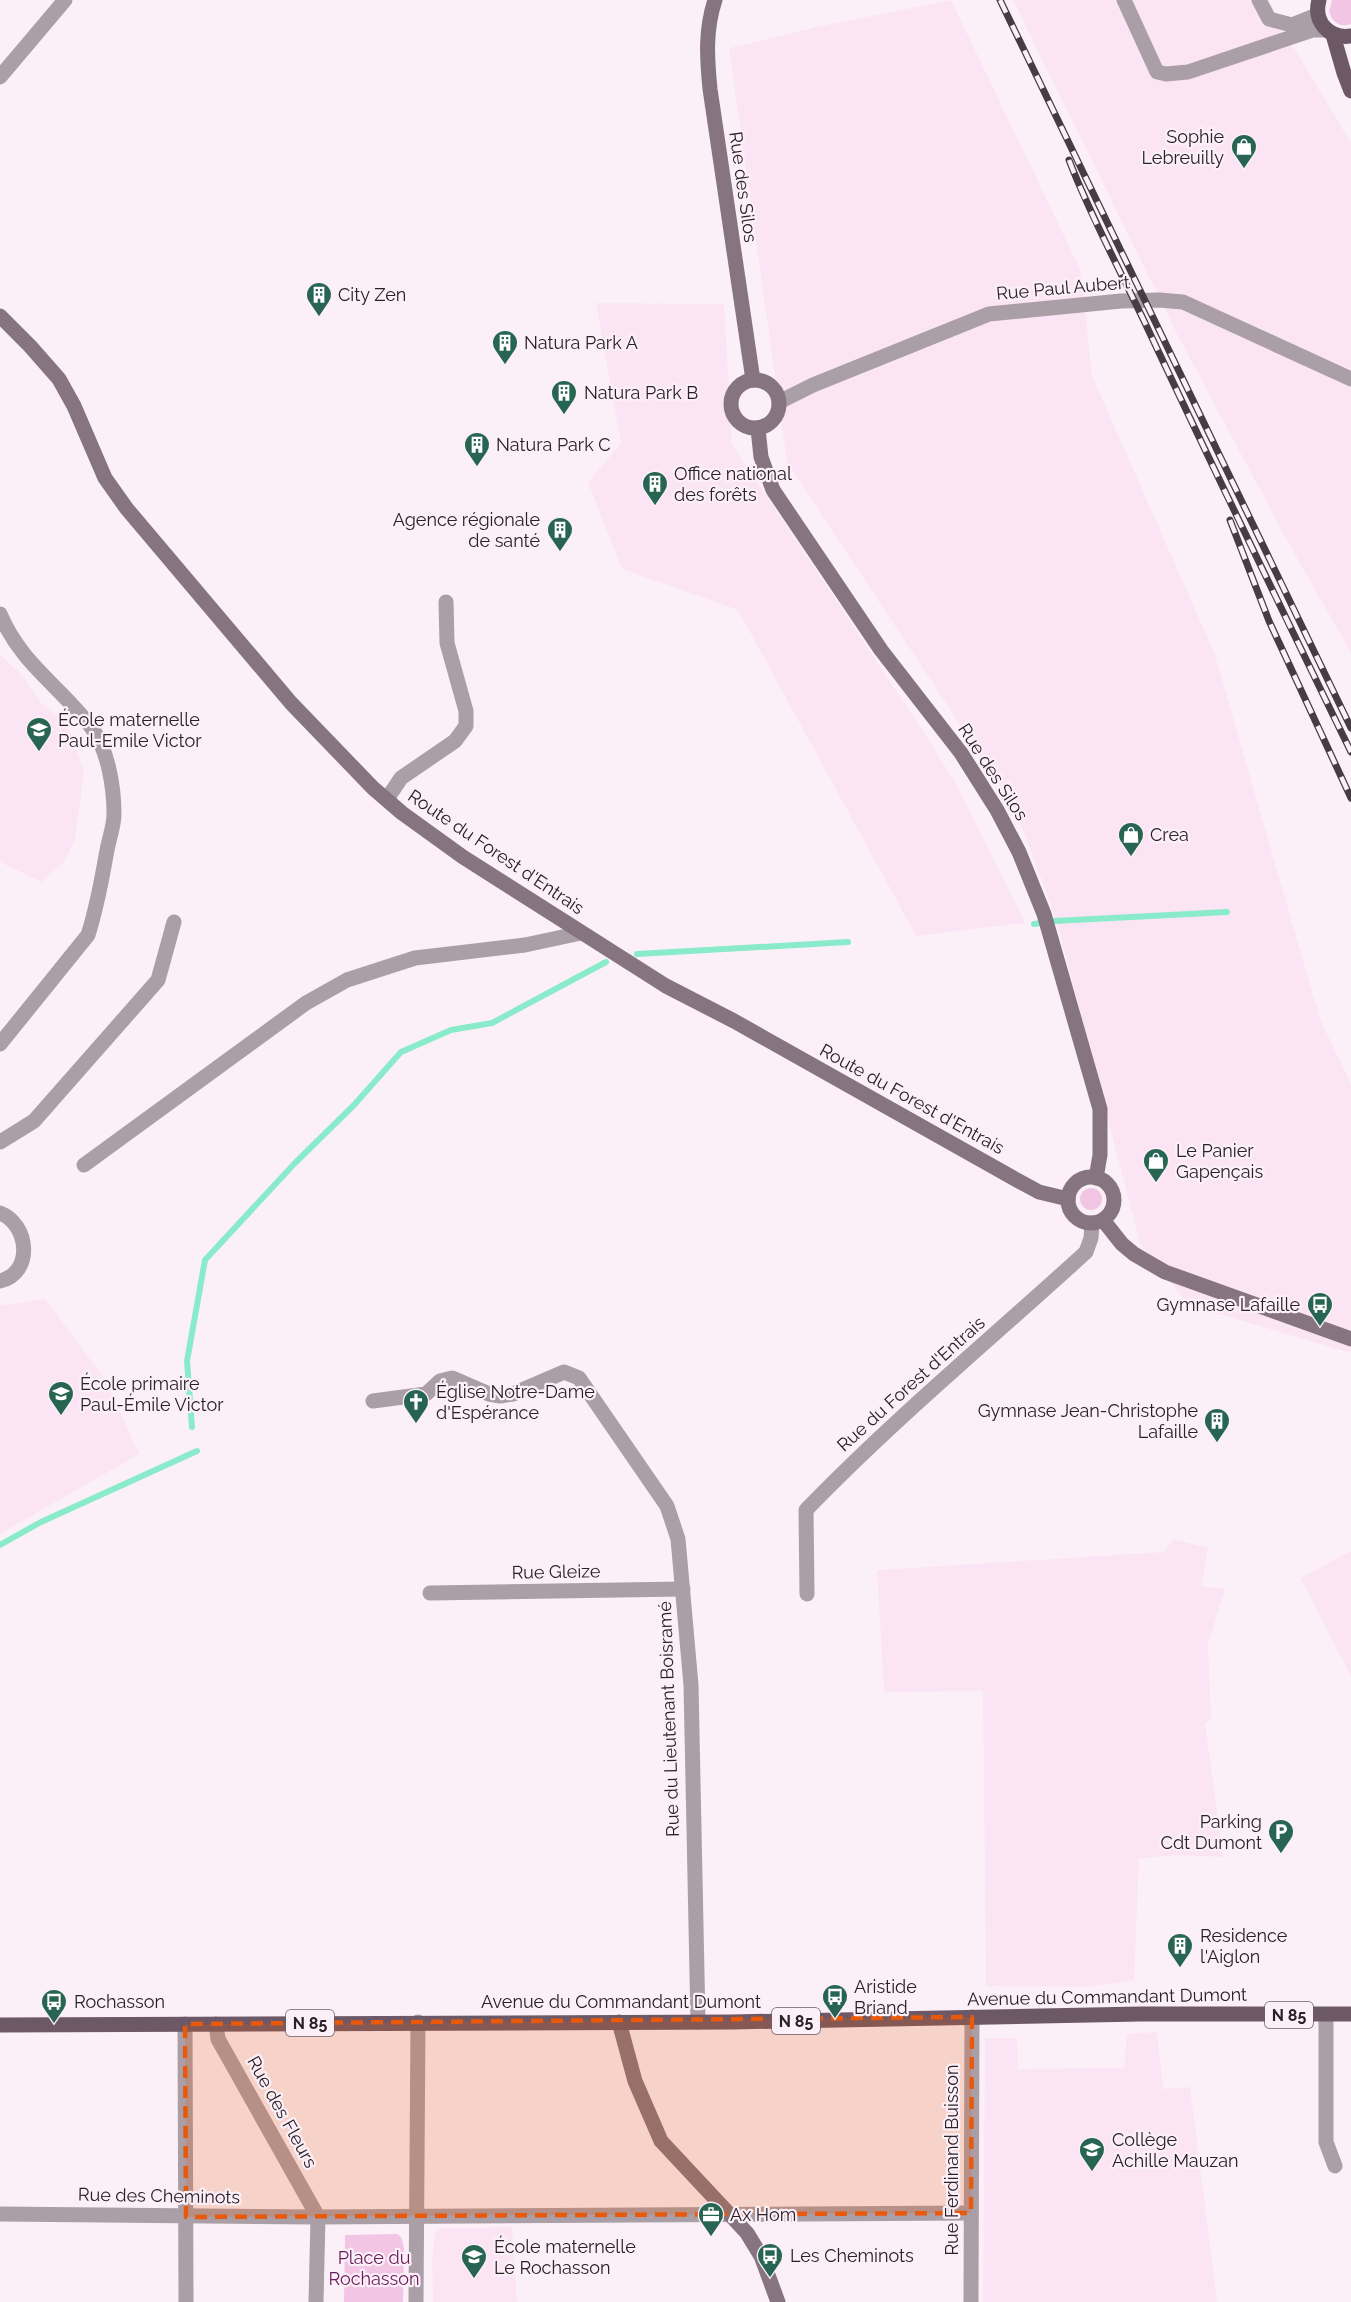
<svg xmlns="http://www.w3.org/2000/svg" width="1351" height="2302" viewBox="0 0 1351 2302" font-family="Raleway,sans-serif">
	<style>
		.built { fill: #fbe5f4 }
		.green { fill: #f2c5e5 }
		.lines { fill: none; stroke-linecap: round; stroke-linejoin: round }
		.stream { stroke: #89ebc9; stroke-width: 6 }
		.street { stroke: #aa9ea7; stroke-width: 15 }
		.secondary { stroke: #867581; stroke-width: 15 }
		.primary { stroke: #6d5867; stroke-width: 15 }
		.rail-casing { stroke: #473c44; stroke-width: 7 }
		.rail { stroke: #fcf0f8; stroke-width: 4.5; stroke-dasharray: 14; stroke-linecap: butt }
		.marked { fill: #e8590c; fill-opacity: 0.2; stroke: #e8590c; stroke-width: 4.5; stroke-dasharray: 12 8; stroke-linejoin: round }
		.labels { text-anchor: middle; stroke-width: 4.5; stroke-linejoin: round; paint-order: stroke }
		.shield { fill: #fcf0f8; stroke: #695e66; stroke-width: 1.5 }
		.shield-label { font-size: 16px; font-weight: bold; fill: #2a2028 }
		.poi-label { font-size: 18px; fill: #2a2028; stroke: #fcf0f8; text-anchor: start }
		.street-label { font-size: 18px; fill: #2a2028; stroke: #fcf0f8 }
		.park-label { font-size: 18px; fill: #691a5a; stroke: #fcf0f8 }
	</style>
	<rect width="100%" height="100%" fill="#fcf0f8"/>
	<g class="built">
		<polygon points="951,0 1081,271 1092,376 1214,652 1320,1019 1351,1084 1351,1353 1188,1305 1140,1243 1057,922 1015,808 787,462 729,48 826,25"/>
		<polygon points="1013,0 1269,0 1283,30 1351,143 1351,653 1289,544 1178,336"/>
		<polygon points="596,303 724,304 732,444 925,734 959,789 1025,923 916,936 738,610 622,569 588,482 621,444"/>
		<polygon points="0,655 22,675 40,702 59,718 71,733 84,772 75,840 64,862 41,882 0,862"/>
		<polygon points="45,1299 106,1381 139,1454 0,1534 0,1306"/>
		<polygon points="1173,1539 1208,1548 1201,1586 1225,1589 1208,1644 1211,1719 1205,1723 1223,1857 1174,1855 1139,1859 1134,1980 1089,1987 986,1986 983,1691 884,1692 877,1570 1164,1552"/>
		<polygon points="1351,1551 1351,1676 1301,1578"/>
		<polygon points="1157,2032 1163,2089 1190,2087 1217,2302 983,2302 985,2038 1017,2038 1018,2069 1124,2068 1127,2034"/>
		<polygon points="512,2227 517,2302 433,2302 432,2259 435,2233 441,2228"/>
	</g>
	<g class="green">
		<path d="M1332,0H1351V24C1339,28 1332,22 1329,11Z"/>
		<circle cx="1091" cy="1199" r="11"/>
		<polygon points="397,2234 401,2237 404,2248 403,2302 344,2302 345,2235"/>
	</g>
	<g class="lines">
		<g class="stream">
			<polyline points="1034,924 1055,921 1227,912"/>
			<polyline points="637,954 848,942"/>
			<polyline points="192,1427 187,1361 205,1260 295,1163 354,1105 401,1052 451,1030 492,1023 606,962"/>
			<polyline points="0,1545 41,1522 197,1451"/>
		</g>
		<g class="street">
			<polyline points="1124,0 1157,72 1166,74 1188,72 1313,30 1326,30"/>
			<polyline points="1259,0 1269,19 1292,25 1317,15"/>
			<polyline points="0,77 65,0"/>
			<polyline points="779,402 813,385 989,314 1121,301 1159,300 1183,302 1351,379"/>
			<path d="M0,614C21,664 60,686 91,727C108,749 114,787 114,814C114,826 109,839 107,850C102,879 97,907 88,935L0,1044"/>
			<polyline points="387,799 401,778 455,741 466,726 466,711 447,643 446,602"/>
			<polyline points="0,1142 34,1121 158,980 174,922"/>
			<polyline points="84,1165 306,1003 347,980 415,958 525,945 581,933"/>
			<path d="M0,1213C29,1224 34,1273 0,1281"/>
			<polyline points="373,1401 426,1394 440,1381 452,1378 489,1394 500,1396 513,1394 564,1372 579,1378 667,1506 678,1539 691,1685 698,2022"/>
			<polyline points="430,1593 683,1589"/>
			<path d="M807,1594L806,1510C894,1419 992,1338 1086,1252L1091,1238L1092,1223"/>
			<polyline points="1326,2015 1326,2142 1335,2166"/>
			<polyline points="185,2024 186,2302"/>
			<polyline points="216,2024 218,2039 318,2217"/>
			<polyline points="0,2214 318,2217 971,2213"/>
			<polyline points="316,2302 318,2217"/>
			<polyline points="416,2302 418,2022"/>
			<polyline points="971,2302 972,2017"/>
		</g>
		<g class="secondary">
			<path d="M715,0C705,30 707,58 710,89L753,380"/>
			<polyline points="0,316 30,346 59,379 74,406 105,478 127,509 291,703 373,788 402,813 463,857 666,986 734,1021 1015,1179 1039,1192 1068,1199"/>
			<circle cx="755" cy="404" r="24"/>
			<polyline points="758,429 761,457 773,490 881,650 961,753 997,810 1019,852 1044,914 1100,1109 1100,1155 1096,1178"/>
			<circle cx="1091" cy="1200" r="23"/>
			<polyline points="1103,1220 1122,1244 1134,1254 1165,1272 1351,1339"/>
			<polyline points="619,2022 635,2081 661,2141 747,2233 761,2256 778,2302"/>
		</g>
		<g class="primary">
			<path d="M1319,0C1313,22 1329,39 1351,36"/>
			<polyline points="1333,35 1344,73 1351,91"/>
			<polyline points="0,2025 732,2022 1140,2014 1351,2014"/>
		</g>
		<defs>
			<g id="rail">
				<polyline points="1000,0 1351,728"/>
				<path d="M1069,160C1091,217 1120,270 1146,325C1213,468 1282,610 1351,752"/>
				<polyline points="1230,520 1269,621 1351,798"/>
			</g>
		</defs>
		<use href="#rail" class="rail-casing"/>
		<use href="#rail" class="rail"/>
	</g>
	<path class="marked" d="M972,2017L971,2213L186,2217L185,2024Z"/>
	<defs>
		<symbol id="shop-pin" viewBox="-11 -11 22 30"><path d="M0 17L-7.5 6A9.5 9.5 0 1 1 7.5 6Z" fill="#276552" stroke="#fcf0f8"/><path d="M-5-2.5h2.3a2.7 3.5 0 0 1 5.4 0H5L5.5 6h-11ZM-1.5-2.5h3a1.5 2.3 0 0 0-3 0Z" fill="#fff"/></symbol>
		<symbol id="building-pin" viewBox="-11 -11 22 30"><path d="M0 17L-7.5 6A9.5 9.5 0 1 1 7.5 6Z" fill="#276552" stroke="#fcf0f8"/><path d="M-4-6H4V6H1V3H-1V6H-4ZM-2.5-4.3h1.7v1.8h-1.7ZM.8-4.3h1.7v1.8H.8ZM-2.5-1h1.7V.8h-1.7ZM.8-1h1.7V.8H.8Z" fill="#fff"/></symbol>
		<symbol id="school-pin" viewBox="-11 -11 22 30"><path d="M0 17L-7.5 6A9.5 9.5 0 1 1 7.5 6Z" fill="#276552" stroke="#fcf0f8"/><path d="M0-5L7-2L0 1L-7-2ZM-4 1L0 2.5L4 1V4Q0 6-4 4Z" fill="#fff"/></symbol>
		<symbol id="bus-pin" viewBox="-11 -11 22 30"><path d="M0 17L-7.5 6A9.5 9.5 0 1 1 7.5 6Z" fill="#276552" stroke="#fcf0f8"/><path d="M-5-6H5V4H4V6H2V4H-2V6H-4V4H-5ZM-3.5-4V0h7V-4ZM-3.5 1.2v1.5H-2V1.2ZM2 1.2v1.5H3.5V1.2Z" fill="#fff"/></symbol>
		<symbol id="church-pin" viewBox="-11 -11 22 30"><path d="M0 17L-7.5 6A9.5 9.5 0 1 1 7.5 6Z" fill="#276552" stroke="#fcf0f8"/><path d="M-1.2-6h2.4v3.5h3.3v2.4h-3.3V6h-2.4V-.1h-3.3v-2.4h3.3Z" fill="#fff"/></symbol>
		<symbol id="parking-pin" viewBox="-11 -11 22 30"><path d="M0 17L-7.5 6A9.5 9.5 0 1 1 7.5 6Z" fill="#276552" stroke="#fcf0f8"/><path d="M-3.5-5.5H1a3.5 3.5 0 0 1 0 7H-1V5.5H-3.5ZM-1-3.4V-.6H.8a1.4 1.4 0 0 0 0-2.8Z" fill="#fff"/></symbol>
		<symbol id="office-pin" viewBox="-11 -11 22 30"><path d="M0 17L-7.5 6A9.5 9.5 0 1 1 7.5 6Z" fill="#276552" stroke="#fcf0f8"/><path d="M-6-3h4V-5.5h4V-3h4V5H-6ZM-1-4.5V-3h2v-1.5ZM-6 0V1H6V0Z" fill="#fff"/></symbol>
	</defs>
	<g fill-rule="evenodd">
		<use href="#shop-pin" x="1229" y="132" width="30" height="40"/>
		<use href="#building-pin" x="304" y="280" width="30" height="40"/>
		<use href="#building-pin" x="490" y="328" width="30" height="40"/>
		<use href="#building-pin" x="549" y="378" width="30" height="40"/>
		<use href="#building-pin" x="462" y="430" width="30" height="40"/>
		<use href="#building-pin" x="640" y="469" width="30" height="40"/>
		<use href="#building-pin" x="545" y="515" width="30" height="40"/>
		<use href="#school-pin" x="24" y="715" width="30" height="40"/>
		<use href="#shop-pin" x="1116" y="820" width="30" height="40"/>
		<use href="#shop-pin" x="1141" y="1146" width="30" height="40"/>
		<use href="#bus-pin" x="1305" y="1290" width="30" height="40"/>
		<use href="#school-pin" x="46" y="1379" width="30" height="40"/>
		<use href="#church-pin" x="401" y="1387" width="30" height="40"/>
		<use href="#building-pin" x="1202" y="1406" width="30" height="40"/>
		<use href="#parking-pin" x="1266" y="1817" width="30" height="40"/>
		<use href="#building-pin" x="1165" y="1931" width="30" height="40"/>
		<use href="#bus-pin" x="820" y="1982" width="30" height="40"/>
		<use href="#bus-pin" x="39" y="1987" width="30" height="40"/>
		<use href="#school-pin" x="1077" y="2135" width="30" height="40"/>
		<use href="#office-pin" x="696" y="2200" width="30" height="40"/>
		<use href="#bus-pin" x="755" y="2241" width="30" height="40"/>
		<use href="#school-pin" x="459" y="2242" width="30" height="40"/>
	</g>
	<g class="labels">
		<g class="shield">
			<rect x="1265" y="2002" width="48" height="26" rx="4.5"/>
			<rect x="772" y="2008" width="48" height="26" rx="4.5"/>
			<rect x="286" y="2010" width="48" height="26" rx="4.5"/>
		</g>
		<g class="shield-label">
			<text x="1289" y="2021">N 85</text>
			<text x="796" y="2027">N 85</text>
			<text x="310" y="2029">N 85</text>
		</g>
		<g class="poi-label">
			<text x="1224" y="143" text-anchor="end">Sophie<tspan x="1224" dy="21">Lebreuilly</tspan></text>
			<text x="338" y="301">City Zen</text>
			<text x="524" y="349">Natura Park A</text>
			<text x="584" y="399">Natura Park B</text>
			<text x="496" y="451">Natura Park C</text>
			<text x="674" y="480">Office national<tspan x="674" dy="21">des forêts</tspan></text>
			<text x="540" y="526" text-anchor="end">Agence régionale<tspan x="540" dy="21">de santé</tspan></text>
			<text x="58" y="726">École maternelle<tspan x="58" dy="21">Paul-Emile Victor</tspan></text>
			<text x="1150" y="841">Crea</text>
			<text x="1176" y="1157">Le Panier<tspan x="1176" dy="21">Gapençais</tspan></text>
			<text x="1300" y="1311" text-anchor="end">Gymnase Lafaille</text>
			<text x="80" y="1390">École primaire<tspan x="80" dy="21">Paul-Émile Victor</tspan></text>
			<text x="436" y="1398">Église Notre-Dame<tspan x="436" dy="21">d'Espérance</tspan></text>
			<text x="1198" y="1417" text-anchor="end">Gymnase Jean-Christophe<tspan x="1198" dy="21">Lafaille</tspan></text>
			<text x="1262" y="1828" text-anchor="end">Parking<tspan x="1262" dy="21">Cdt Dumont</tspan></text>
			<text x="1200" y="1942">Residence<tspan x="1200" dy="21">l'Aiglon</tspan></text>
			<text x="854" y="1993">Aristide<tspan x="854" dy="21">Briand</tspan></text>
			<text x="74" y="2008">Rochasson</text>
			<text x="1112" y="2146">Collège<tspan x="1112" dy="21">Achille Mauzan</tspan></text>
			<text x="730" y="2221">Ax Hom</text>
			<text x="494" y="2253">École maternelle<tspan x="494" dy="21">Le Rochasson</tspan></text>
			<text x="790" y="2262">Les Cheminots</text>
		</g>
		<g class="street-label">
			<text transform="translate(743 187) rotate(82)" y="6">Rue des Silos</text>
			<text transform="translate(1063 288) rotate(-5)" y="6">Rue Paul Aubert</text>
			<text transform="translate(993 772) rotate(57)" y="6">Rue des Silos</text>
			<text transform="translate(496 852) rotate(34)" y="6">Route du Forest d'Entrais</text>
			<text transform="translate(912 1099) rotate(29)" y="6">Route du Forest d'Entrais</text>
			<text transform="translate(911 1384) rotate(-42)" y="6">Rue du Forest d'Entrais</text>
			<text transform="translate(556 1572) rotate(-1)" y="6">Rue Gleize</text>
			<text transform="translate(669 1719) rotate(-92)" y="6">Rue du Lieutenant Boisramé</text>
			<text transform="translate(1107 1997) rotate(-1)" y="6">Avenue du Commandant Dumont</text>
			<text x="621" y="2008">Avenue du Commandant Dumont</text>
			<text transform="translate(282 2112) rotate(61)" y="6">Rue des Fleurs</text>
			<text transform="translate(952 2160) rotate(-90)" y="6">Rue Ferdinand Buisson</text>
			<text transform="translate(159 2196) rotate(1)" y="6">Rue des Cheminots</text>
		</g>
		<g class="park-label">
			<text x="374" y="2264">Place du<tspan x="374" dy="21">Rochasson</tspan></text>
		</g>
	</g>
</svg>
